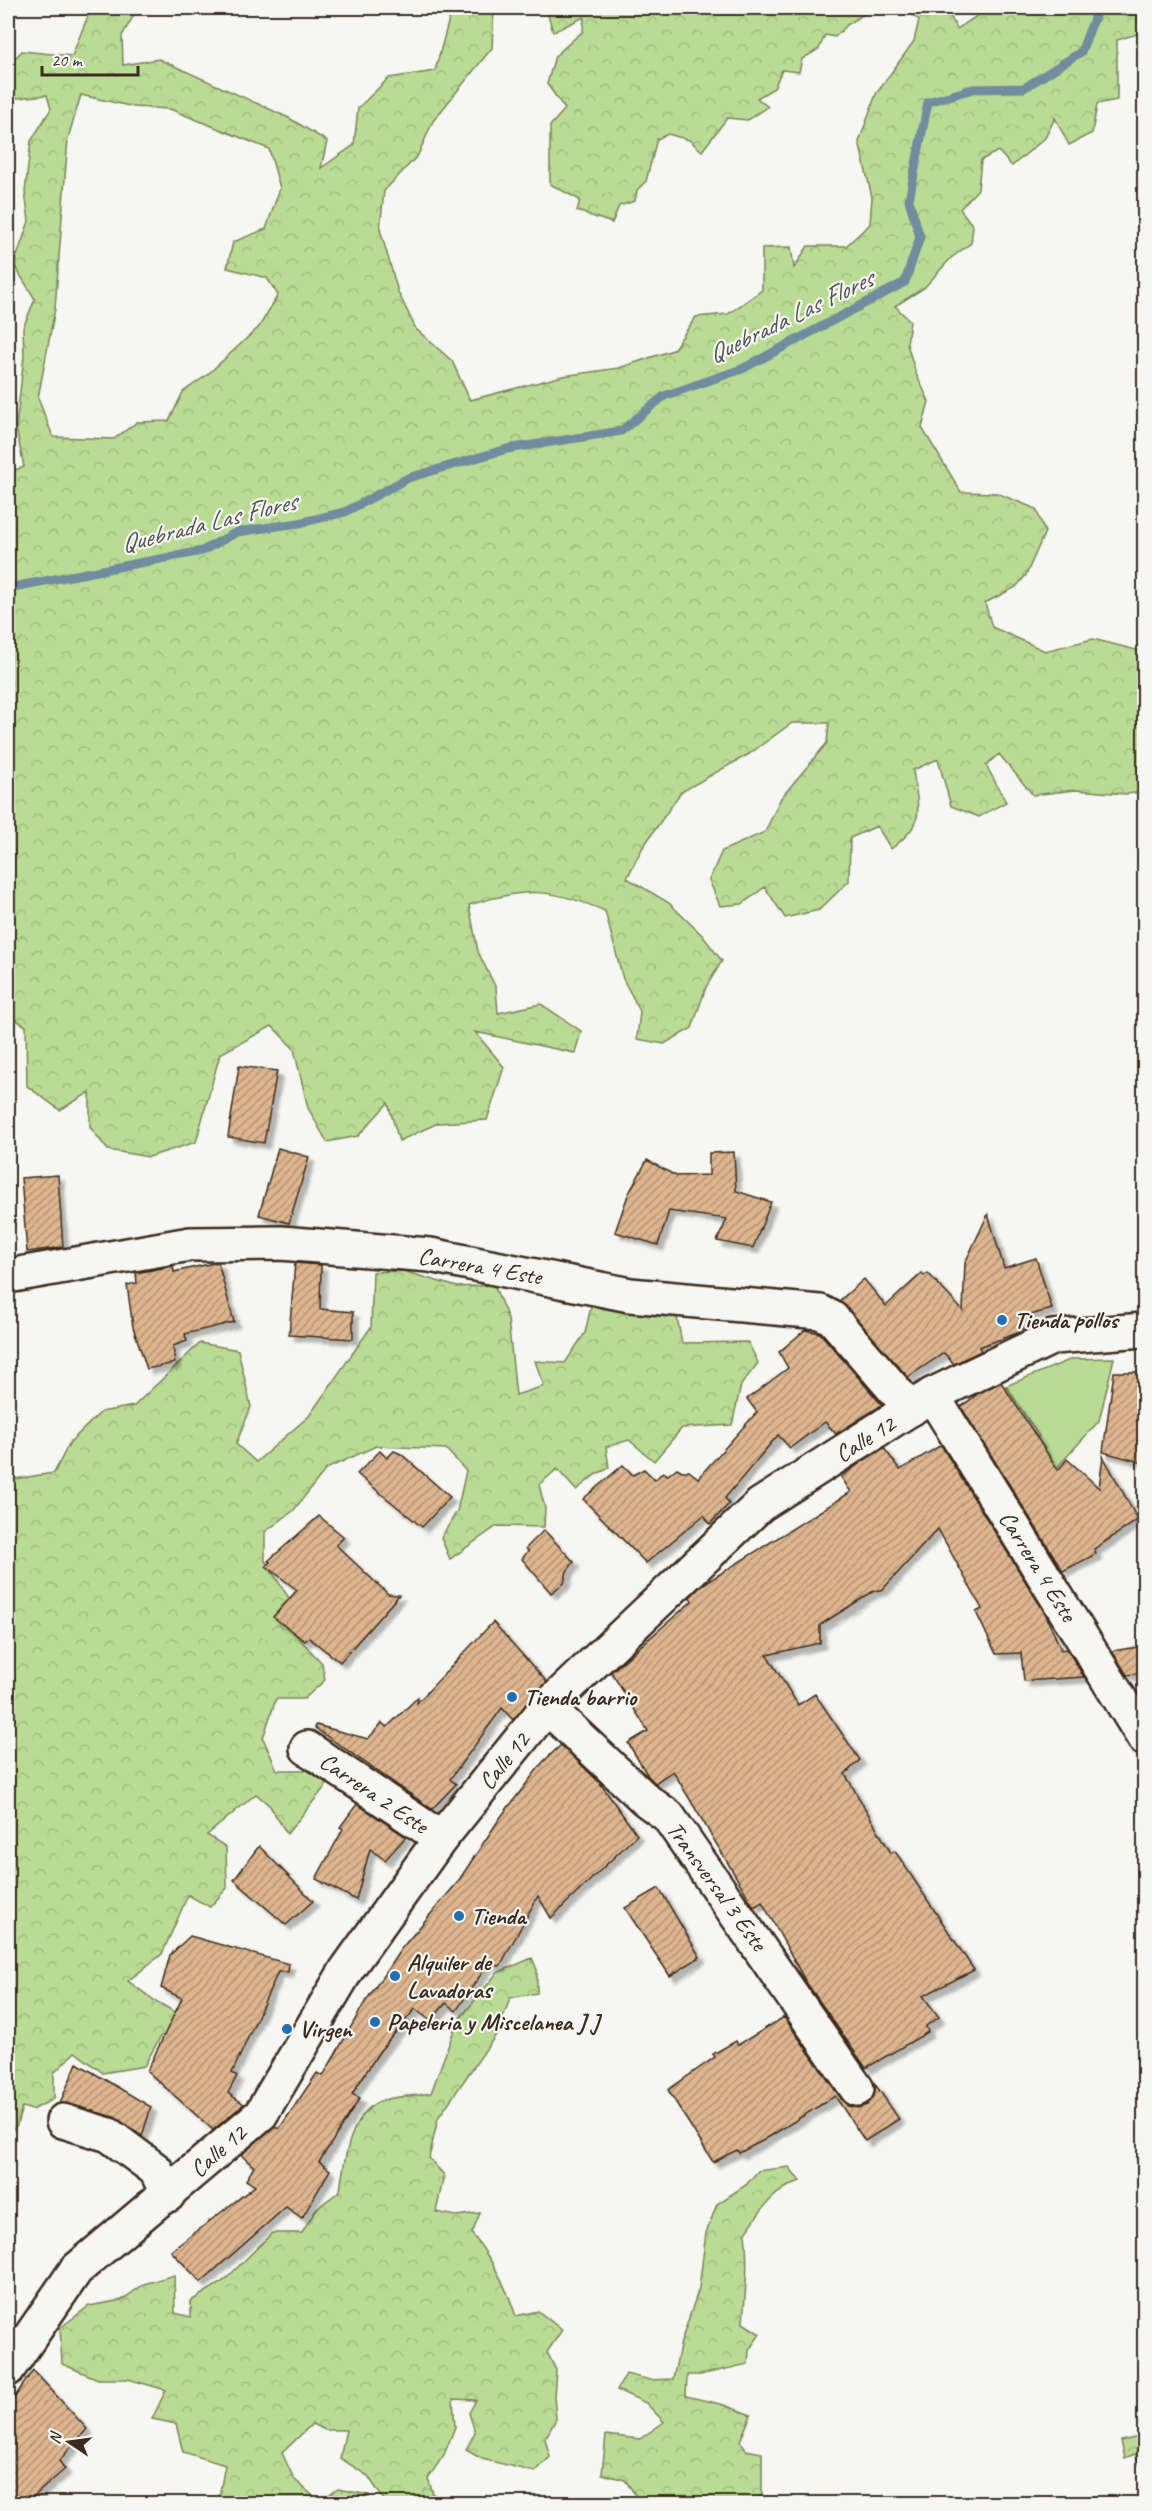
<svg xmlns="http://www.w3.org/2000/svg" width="1152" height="2511" viewBox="0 0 1152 2511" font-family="Caveat,sans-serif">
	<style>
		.grass { fill: #b9db94; stroke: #7a8259; stroke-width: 1.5 }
		.forest { fill: url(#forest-crowns); stroke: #7a8259; stroke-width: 1.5; fill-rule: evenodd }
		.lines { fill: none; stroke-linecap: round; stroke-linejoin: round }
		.stream { stroke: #6f8c9e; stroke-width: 9 }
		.building { fill: url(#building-hatch); stroke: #3b2a1e; stroke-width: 1.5; filter: url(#shadow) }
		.minor-casing { stroke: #3b2a1e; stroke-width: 38 }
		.minor { stroke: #f6f6f2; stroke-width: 33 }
		.poi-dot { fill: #1f6fb2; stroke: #f6f6f2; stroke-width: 2 }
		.labels { text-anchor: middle; stroke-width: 4.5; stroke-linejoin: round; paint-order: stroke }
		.street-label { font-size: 24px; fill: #3b2a1e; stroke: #f6f6f2 }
		.poi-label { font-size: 24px; font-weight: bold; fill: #3b2a1e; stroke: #f6f6f2; text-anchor: start }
		.water-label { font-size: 26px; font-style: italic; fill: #515353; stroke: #f6f6f2 }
	</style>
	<defs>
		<pattern id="forest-crowns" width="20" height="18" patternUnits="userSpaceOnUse" patternTransform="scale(1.5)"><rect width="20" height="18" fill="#b9db94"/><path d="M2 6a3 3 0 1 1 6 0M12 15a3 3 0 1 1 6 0" fill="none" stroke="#a0bc7f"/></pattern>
		<pattern id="building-hatch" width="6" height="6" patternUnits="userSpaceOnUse" patternTransform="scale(1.5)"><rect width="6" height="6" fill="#ddb58e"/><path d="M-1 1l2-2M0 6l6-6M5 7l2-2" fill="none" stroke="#b49373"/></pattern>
		<filter id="shadow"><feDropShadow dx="5.5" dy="5.5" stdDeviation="1.5" flood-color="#0004"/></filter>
	</defs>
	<rect width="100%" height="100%" fill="#f6f6f2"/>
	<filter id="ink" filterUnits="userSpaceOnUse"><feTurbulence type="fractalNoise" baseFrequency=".0167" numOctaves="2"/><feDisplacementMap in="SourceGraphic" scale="12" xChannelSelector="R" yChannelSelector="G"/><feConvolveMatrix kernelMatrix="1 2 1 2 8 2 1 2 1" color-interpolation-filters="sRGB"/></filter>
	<g filter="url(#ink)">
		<polygon class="grass" points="1114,1358 1099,1421 1042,1484 1020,1451 1039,1436 1006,1386 1072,1359"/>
		<g class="forest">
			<path d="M91,8H138L122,36L123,65L159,59L289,118L327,141L321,168L354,145L358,108L389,78L435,71L452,8H494L492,48L433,121L418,155L384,191L380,229L398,292L416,329L452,361L470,400L563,376L619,368L673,350L696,317L728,314L762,290V248L791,247L794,268L808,246H846L870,224L872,197L859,142L876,94L914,41L919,20L902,8H946L957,29L989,8H1144V32L1117,40V100L1097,104L1092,133L1069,145L1055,118L1045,138L1012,166L998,151L981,160L978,189L960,209L973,226L971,243L951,258L924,288L895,306L910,321L907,344L916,374L929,401L922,428L961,492L997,493L1036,509L1045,532L1026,575L1016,587L985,603L992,627L1045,651L1093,639L1144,652V792L1126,794L1075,790L1033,795L999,754L986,765L1006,802L979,817L951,806L938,759L913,770C918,811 927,822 891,849L877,826L850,838L849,881L819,910L785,918L765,887L742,904L720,906L709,880L722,851L765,832L781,798L827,743L829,723H792L749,754L681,792L643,847L627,878L669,903L702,935L722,961L706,987L692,1028L664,1044L637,1039L640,1011L623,979L605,911C551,888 525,887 469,905L478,952L496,988L498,1013L541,1004L581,1031L575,1053L475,1032L504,1067L487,1120L438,1123L399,1141L388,1103L358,1136L327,1142L308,1108L294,1049L272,1026L220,1054L196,1142L149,1157L108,1150L90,1127V1092L60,1110L27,1086L26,1026L8,1015V472L24,467L16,428L24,356L23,328L35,299L14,265L29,221L25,192L31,141L51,109L47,95L8,99V65L22,51L72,56ZM81,95L134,107L170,109L269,149L280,188L266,229L233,242L227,268L267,278L278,295L259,327L207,375L183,392L169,421L137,422L114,439L53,437L38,398L55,309L68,138Z"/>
			<polygon points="546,8 873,8 847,25 835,37 825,35 819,49 802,59 799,72 782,70 774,88 757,98 768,107 748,120 727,118 702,151 689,140 668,134 657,139 646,181 637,190 635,201 619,206 612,223 577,211 580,200 550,184 550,126 565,109 547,84 555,56 583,31 584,17 553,32"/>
			<polygon points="403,1271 457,1287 494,1285 508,1319 516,1395 544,1386 535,1361 565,1363 585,1333 594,1293 675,1307 682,1343 748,1342 758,1363 741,1385 732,1425 682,1428 654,1461 629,1440 606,1447 609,1468 595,1475 576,1490 557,1469 539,1485 545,1508 544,1527 497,1526 450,1559 441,1538 457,1511 466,1471 446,1449 376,1446 326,1469 293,1511 265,1532 265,1561 289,1598 293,1632 322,1663 325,1680 304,1699 276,1699 263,1738 277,1770 309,1770 329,1782 287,1834 270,1806 256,1794 207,1835 226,1847 227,1888 210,1907 188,1895 162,1954 128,1981 154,2000 190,2021 179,2033 161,2036 144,2066 103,2073 75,2052 54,2073 54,2099 32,2110 22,2107 17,2125 8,2135 8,1480 54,1473 70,1442 101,1412 134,1406 200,1343 238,1350 251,1407 236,1444 256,1462 309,1416 371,1327 373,1272"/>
			<path d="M532,1958L537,1970V1993L510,1998L498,2032L438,2118L429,2158L444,2175L436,2212L456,2216L480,2213L472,2234C492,2259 506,2285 516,2316L538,2311L562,2330L547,2352L556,2370L554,2396L556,2419L545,2439L550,2457L535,2472L482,2459L466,2450L475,2432L469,2413L476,2400L453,2399L455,2427L444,2455L428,2478L436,2503H386L368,2476L340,2458L346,2430H325L312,2424L282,2453L294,2479L320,2502L338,2489L369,2495L368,2503H218L225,2465L183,2452L176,2424L152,2419L166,2390L128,2379H98L62,2364L60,2328L89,2306L122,2300L144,2284L174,2275L175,2313L191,2317V2301L225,2280L272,2233H302L317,2208L340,2191C344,2162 349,2115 380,2101C392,2096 417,2096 431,2093L457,2022L497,1973Z"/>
			<path d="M789,2167L800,2181C772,2191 761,2210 745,2234C749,2266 745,2291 743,2323L760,2334L749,2350L748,2364L700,2375H687L686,2396L724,2405L751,2415L740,2441L746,2450L762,2453V2495L754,2503H674L672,2497L652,2503H641L625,2480L602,2474L606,2435L640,2439L664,2422L646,2403L617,2390L626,2374L650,2380L673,2379L681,2342L699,2288L706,2233L717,2204L746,2185L758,2171Z"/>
			<polygon points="1144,2436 1144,2474 1135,2454 1125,2458 1121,2441"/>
		</g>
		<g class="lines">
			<polyline class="stream" points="8,588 202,551 237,532 299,523 345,512 408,478 507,449 621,431 664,396 742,369 905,282 920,237 909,200 928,102 973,89 1024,88 1081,52 1098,8"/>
		</g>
		<g class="building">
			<polygon points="239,1066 277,1071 264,1143 228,1137"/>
			<polygon points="278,1148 309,1157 289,1223 259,1215"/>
			<polygon points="734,1152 736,1191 771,1202 753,1248 717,1241 727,1219 669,1211 658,1245 615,1232 628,1195 647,1160 676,1176 709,1175 709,1153"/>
			<polygon points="58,1175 63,1247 27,1252 21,1178"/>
			<polygon points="988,1214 1004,1268 1036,1258 1052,1309 1019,1318 1023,1331 979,1347 981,1351 954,1364 944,1353 908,1377 839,1301 864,1279 886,1306 922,1273 924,1276 928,1273 963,1311 965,1263"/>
			<polygon points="218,1262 234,1322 185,1334 187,1341 173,1346 175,1363 147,1369 133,1327 127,1285 137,1283 136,1273 173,1266 174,1272"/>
			<polygon points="295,1263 321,1265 320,1309 353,1312 353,1339 289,1335"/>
			<polygon points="805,1330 820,1333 882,1405 836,1434 825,1422 790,1448 778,1435 725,1498 729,1504 710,1524 704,1515 646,1563 583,1499 623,1465 633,1475 644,1469 655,1480 663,1472 668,1475 677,1468 682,1471 689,1471 698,1478 757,1412 747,1399 788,1368 779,1352"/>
			<polygon points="1114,1372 1144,1372 1144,1463 1103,1452"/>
			<polygon points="1001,1382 1058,1470 1067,1459 1099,1488 1103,1456 1138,1520 1094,1549 1096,1554 1063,1571 961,1407 979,1393"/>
			<polygon points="941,1445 1045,1613 1061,1650 1067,1649 1084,1677 1024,1681 1021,1653 996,1654 976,1612 982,1609 938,1529 883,1589 872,1592 820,1625 820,1643 767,1655 798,1705 815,1694 860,1760 845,1774 891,1853 895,1851 974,1970 923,1996 939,2017 926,2026 928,2032 866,2068 806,1982 762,1902 754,1907 673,1771 655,1783 648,1776 628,1743 648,1731 611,1672 692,1601 690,1597 702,1585 851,1492 841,1477 863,1461 884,1448 900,1470"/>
			<polygon points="380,1451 387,1458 394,1451 401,1454 450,1497 422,1527 357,1474"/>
			<polygon points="319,1516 344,1537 336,1545 388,1594 399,1595 340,1662 309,1638 305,1641 273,1617 297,1590 266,1566 270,1562 268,1561"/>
			<polygon points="544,1530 574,1562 567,1571 564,1583 551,1593 522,1559 528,1551 526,1548"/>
			<polygon points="493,1622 547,1682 513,1720 502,1708 450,1779 456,1784 432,1809 315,1728 316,1725 368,1739 382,1723 387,1727 418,1697 417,1703"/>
			<polygon points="1144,1646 1144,1673 1127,1675 1112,1651"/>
			<polygon points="561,1745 600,1783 637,1835 551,1918 538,1896 500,1966 488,1964 456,2011 446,2003 431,2021 415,2009 379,2052 352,2094 360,2098 319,2162 330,2170 302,2218 286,2207 201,2282 171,2251 255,2186 246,2180 254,2167 241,2155 275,2126 279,2129 317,2073 323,2076 364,2004 401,1949 457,1883 500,1818 543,1762"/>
			<polygon points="357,1804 406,1837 385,1860 370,1849 356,1900 316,1879 343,1829 340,1827"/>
			<polygon points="259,1846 313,1901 286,1925 234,1880"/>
			<polygon points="659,1888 700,1957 670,1976 625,1908"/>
			<polygon points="190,1936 289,1964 288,1972 278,1972 232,2073 237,2076 228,2093 244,2104 213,2130 147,2071 182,1998 161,1988 170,1955"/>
			<polygon points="784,2017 842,2100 848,2106 858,2108 867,2105 874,2096 875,2084 899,2119 865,2141 835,2096 764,2140 739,2153 737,2150 713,2162 668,2090 715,2057 713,2054 736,2041 738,2045"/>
			<polygon points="77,2063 151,2107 142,2136 114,2117 60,2103"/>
			<polygon points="33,2370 87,2429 59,2461 65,2469 25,2504 8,2504 8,2407"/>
		</g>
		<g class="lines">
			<defs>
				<g id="minor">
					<polyline points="8,1276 190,1244 281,1243 430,1255 630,1295 820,1312 832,1318 911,1409"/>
					<polyline points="932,1395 1144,1738"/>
					<polyline points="547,1707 646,1800 668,1816 857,2089"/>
					<polyline points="307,1748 441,1838"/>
					<polyline points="63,2121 109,2135 156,2170 168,2195"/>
					<polyline points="8,2369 76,2270 261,2114 347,1969 441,1838 547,1707 760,1505 932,1395 1053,1337 1144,1330"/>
				</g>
			</defs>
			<use href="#minor" class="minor-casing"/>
			<use href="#minor" class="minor"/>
		</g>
	</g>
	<g class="poi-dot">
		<circle cx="1002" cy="1320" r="6"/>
		<circle cx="512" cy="1697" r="6"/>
		<circle cx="459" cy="1916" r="6"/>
		<circle cx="395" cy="1976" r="6"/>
		<circle cx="375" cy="2022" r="6"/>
		<circle cx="287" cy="2029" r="6"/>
	</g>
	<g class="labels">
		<g class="street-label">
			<text transform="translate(480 1266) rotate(10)" y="8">Carrera 4 Este</text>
			<text transform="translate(865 1439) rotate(-32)" y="8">Calle 12</text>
			<text transform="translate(1038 1566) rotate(58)" y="8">Carrera 4 Este</text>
			<text transform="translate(504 1761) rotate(-51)" y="8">Calle 12</text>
			<text transform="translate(374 1793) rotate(34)" y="8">Carrera 2 Este</text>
			<text transform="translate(717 1886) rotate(54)" y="8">Transversal 3 Este</text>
			<text transform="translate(218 2151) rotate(-41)" y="8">Calle 12</text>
		</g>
		<g class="poi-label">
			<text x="1014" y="1328">Tienda pollos</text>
			<text x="524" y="1705">Tienda barrio</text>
			<text x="471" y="1924">Tienda</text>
			<text x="407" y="1970">Alquiler de<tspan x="407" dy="28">Lavadoras</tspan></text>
			<text x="387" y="2030">Papeleria y Miscelanea J J</text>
			<text x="299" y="2037">Virgen</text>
		</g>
		<g class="water-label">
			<text transform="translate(790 316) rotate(-26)" y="9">Quebrada Las Flores</text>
			<text transform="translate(208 522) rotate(-14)" y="9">Quebrada Las Flores</text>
		</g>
	</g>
	<rect width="1152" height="2511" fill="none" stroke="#f6f6f2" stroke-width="30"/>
	<rect x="15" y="15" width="1122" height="2481" fill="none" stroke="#3b2a1e" stroke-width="2" filter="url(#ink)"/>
	<g transform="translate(69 2442) rotate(283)" stroke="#f6f6f2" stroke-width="4.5" paint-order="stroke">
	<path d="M0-4.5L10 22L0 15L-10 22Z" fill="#3b2a1e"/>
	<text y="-9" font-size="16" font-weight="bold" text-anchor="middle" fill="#3b2a1e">N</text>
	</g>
	<path d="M42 66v9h96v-9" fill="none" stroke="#3b2a1e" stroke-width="3"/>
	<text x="51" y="66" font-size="18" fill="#3b2a1e" stroke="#f6f6f2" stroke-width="4.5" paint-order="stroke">20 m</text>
</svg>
